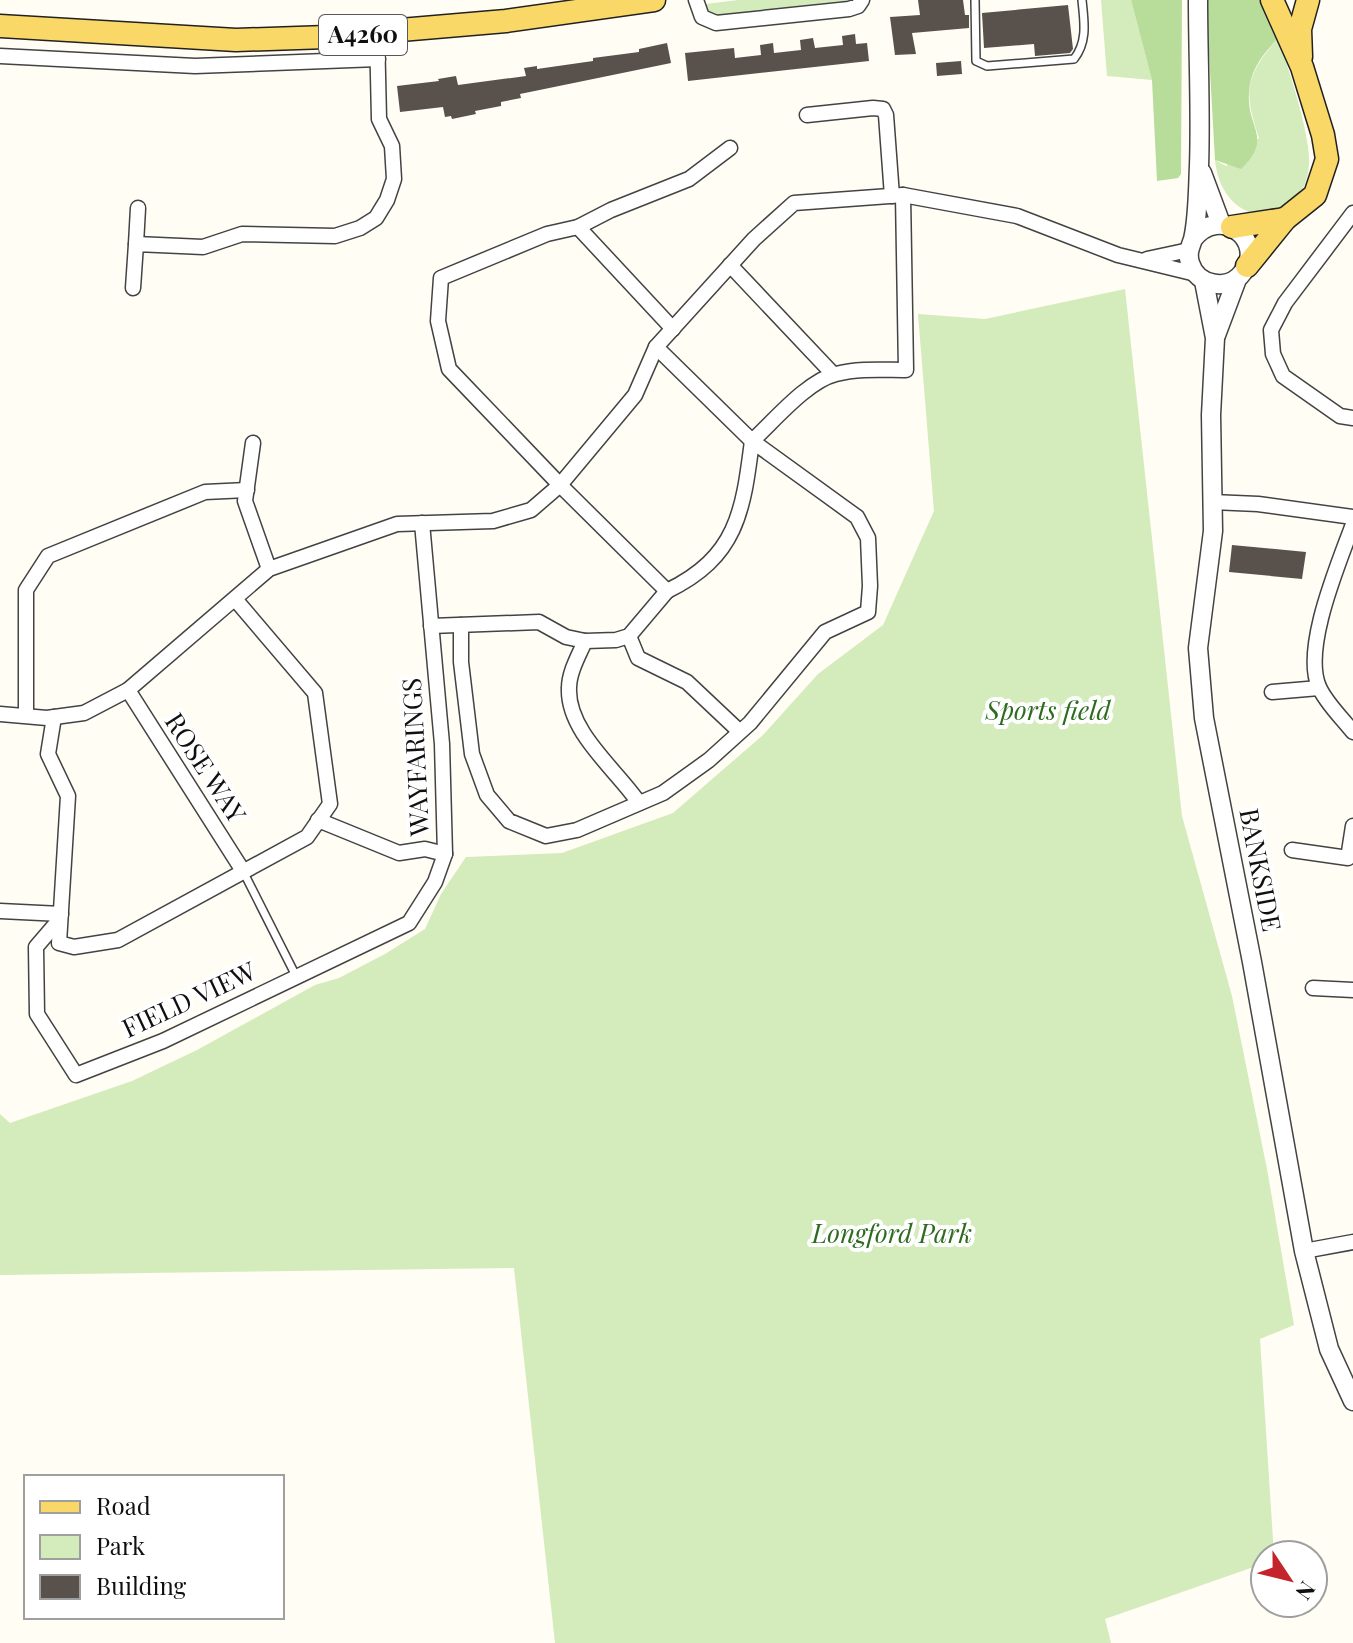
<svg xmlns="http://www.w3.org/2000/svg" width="1353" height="1643" viewBox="0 0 1353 1643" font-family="'Playfair Display',serif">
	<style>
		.green { fill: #d4ebbc }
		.forest { fill: #b8dc9a }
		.building { fill: #59514c }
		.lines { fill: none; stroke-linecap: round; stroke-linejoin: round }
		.service-casing { stroke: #434343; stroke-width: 10 }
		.minor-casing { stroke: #434343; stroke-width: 17 }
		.tertiary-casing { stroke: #434343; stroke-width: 21 }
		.primary-casing { stroke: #212121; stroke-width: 25 }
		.service { stroke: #fff; stroke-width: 7 }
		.minor { stroke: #fff; stroke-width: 14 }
		.tertiary { stroke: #fff; stroke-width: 18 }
		.primary { stroke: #fad868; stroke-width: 22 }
		.labels { text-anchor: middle; stroke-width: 8; stroke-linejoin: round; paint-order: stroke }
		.shield { fill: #fff; stroke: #585858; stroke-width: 2 }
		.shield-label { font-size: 24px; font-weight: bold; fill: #101010 }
		.park-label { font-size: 26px; font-style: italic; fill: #2d6b1e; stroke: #fff }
		.street-label { font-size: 26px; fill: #101010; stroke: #fff }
	</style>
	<rect width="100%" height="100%" fill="#fffdf4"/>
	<g class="green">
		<polygon points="738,0 855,0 842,5 841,1 722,15 721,18 706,13 704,5 706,4"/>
		<polygon points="1101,0 1131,0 1152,80 1107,76"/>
		<path d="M1278,38C1288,67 1311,136 1309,165C1303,233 1222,231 1215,160L1226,166L1259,138C1243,90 1245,77 1278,38Z"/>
		<polygon points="1125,289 1182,816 1232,996 1267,1169 1294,1325 1260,1339 1274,1555 1265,1555 1265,1563 1105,1619 1111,1643 555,1643 514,1268 0,1275 0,1114 10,1123 132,1081 197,1050 315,985 339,978 385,954 425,929 441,894 466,857 562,853 673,813 763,735 818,674 883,625 934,511 918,314 985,319"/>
	</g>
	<g class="forest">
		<polygon points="1131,0 1182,0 1181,174 1178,178 1157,181 1152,80"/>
		<path d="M1206,0H1263L1278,38C1263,55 1250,69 1249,93C1246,128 1274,137 1241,169L1215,160Z"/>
	</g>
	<g class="building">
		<polygon points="918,0 963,0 965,15 969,15 969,28 912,33 916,54 895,55 890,17 920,15"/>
		<polygon points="1068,5 1073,49 1070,53 1035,56 1034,44 984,48 982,13"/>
		<polygon points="855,34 856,44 867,43 869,61 688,81 685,53 734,48 735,58 761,55 760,45 773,43 774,53 801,50 800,40 813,38 815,48 843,45 842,36"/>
		<polygon points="667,43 671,63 520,94 521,98 501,102 501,106 475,111 476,114 452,119 451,116 445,117 443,107 400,112 397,86 439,81 438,79 456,76 458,85 526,76 524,68 537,66 537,69 593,61 593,58 639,52 639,49"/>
		<polygon points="961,61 962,74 937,76 936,63"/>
		<polygon points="1232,545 1306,552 1302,579 1229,572"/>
	</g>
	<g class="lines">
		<defs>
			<g id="service">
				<path d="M975,0L976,61L987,66L1074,59C1088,41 1084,21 1082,0"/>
				<polyline points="243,871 296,976"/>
			</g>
			<g id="minor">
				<polyline points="696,0 702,17 716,23 849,9 858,6 862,0"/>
				<polyline points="0,56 195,66 378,59"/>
				<polyline points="807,115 873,108 883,109 886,115 892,196"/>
				<polyline points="1353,213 1285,303 1271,330 1273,354 1283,376 1340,416 1353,418"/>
				<polyline points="578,227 673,329"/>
				<polyline points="136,244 138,208"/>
				<polyline points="1147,259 1189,250"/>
				<polyline points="730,265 833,374"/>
				<polyline points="133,288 136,244 203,247 242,234 335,236 360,228 376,218 387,200 394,179 392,146 379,119 377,32"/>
				<path d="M656,347L752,441C774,421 807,381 836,374C859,368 883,370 906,370L903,195"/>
				<polyline points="253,443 245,501 269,569"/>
				<polyline points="1212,502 1258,504 1353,517"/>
				<path d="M1353,524C1339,563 1302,648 1319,687C1326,703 1342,718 1353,732"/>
				<path d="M461,625V662L472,754L487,795L509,821L546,836L577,830L663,793L709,760L750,723L825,632L868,612L870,586L868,538L857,517L752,441C743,512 737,557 667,591L560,485L449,369L438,321L441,278L547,234L578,227L611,210L689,179L730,148"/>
				<polyline points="431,626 539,622 566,637 585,641 616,640 629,636 667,591"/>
				<polyline points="629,636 638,658 687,682 739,731"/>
				<path d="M585,641C579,655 569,672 569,688C567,732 617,770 639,803"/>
				<polyline points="128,690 243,871"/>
				<polyline points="1272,692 1319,688"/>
				<polyline points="0,714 47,718 84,713 128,690 269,569 397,524 493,521 531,510 560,485 635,395 656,347 754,239 794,203 903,195 1017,216 1118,255 1196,274"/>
				<polyline points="26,715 26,590 48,556 205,492 247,490"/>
				<polyline points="54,717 48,754 68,796 59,943 74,947 118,940 307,837 330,804 315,693 235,599"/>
				<polyline points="318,820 399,853 425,849 445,854 442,744 422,523"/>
				<polyline points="1292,850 1348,858 1353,826"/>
				<polyline points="0,911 61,914"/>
				<polyline points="60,919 36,947 37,1014 76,1075 163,1041 409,923 435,882 445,854"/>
				<polyline points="1313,988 1353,990"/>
				<polyline points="1304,1251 1353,1242"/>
			</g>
			<g id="tertiary">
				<polyline points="1202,173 1221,224"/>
				<path d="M1193,239C1220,204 1267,241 1243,272C1229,292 1197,286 1190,263C1187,253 1190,248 1193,239C1198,219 1198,187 1199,166C1201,111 1198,55 1198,0"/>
				<polyline points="1204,281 1215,338 1211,415 1213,531 1198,648 1204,718 1252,962 1304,1251 1329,1349 1353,1401"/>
				<polyline points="1216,335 1237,279"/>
			</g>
			<g id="primary">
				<polyline points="0,26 236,40 356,36 377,32 506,21 654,0"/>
				<polyline points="1301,57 1300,29 1308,0"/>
				<polyline points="1232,227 1285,219"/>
				<polyline points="1247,266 1285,219 1315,195 1327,159 1323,135 1302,67 1272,0"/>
			</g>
		</defs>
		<use href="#service" class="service-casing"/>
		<use href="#minor" class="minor-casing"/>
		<use href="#tertiary" class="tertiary-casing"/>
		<use href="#primary" class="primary-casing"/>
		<use href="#service" class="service"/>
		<use href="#minor" class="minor"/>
		<use href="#tertiary" class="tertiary"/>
		<use href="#primary" class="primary"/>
	</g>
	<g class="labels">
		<rect class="shield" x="319" y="15" width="88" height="40" rx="6"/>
		<g class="shield-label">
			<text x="363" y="43">A4260</text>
		</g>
		<g class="park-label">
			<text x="1048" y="720">Sports field</text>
			<text x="892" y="1243">Longford Park</text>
		</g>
		<g class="street-label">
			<text transform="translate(416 757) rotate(-93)" y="9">WAYFARINGS</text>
			<text transform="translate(205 768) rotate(57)" y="9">ROSE WAY</text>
			<text transform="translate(1260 870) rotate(79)" y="9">BANKSIDE</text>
			<text transform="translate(189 1000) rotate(-25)" y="9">FIELD VIEW</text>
		</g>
	</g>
	<rect x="24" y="1475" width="260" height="144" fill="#ffffff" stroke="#9f9f9f" stroke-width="2"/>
	<rect x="40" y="1501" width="40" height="12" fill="#fad868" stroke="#9f9f9f" stroke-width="2"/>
	<text x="96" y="1515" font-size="24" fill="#101010">Road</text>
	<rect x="40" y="1535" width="40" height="24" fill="#d4ebbc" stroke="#9f9f9f" stroke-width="2"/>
	<text x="96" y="1555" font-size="24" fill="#101010">Park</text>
	<rect x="40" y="1575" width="40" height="24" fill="#59514c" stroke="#9f9f9f" stroke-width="2"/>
	<text x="96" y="1595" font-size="24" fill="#101010">Building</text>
	<g transform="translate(1289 1579) rotate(125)"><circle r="38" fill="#ffffff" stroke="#9f9f9f" stroke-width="2"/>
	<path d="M0-6L14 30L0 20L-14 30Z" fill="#c4242b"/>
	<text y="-12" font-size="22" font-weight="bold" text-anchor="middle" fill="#101010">N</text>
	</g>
</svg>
